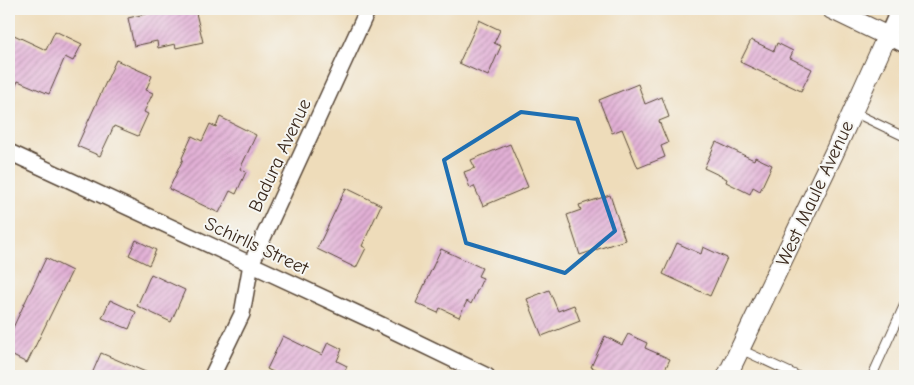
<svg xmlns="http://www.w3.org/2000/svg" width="914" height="385" viewBox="0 0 914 385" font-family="'Comic Neue',sans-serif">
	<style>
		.building { fill: url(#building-hatch) }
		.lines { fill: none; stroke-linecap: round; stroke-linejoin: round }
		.service-casing { stroke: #564535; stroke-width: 10 }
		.minor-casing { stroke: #564535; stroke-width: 18 }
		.tertiary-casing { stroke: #564535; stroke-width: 21 }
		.service { stroke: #fff; stroke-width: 8 }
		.minor { stroke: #fff; stroke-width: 15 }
		.tertiary { stroke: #fff; stroke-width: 19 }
		.marked { fill: none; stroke: #1f6fb2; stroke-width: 4; stroke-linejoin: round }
		.labels { text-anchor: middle; stroke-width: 4; stroke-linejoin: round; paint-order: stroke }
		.street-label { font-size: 19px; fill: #3b2a1e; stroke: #f6f6f2 }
	</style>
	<defs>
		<pattern id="building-hatch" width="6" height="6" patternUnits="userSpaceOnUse" patternTransform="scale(1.25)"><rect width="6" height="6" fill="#e2b0d6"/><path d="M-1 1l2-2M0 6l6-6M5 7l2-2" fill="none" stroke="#b88fad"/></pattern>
	</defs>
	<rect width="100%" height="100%" fill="#f6f6f2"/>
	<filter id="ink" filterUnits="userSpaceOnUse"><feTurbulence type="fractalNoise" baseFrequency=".02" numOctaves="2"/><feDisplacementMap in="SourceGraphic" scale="10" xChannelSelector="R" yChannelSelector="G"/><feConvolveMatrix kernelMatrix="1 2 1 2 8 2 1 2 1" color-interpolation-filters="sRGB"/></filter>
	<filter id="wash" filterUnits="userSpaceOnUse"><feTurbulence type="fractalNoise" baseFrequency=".0096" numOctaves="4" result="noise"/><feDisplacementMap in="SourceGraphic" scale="20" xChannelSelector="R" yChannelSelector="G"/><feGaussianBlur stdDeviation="1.12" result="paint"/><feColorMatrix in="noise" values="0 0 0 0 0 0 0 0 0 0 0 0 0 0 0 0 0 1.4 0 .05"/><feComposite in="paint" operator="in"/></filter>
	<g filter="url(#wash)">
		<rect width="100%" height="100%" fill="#eedcba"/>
		<g id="blocks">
			<g class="building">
				<polygon points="167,9 195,9 203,42 176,48 175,44 158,48 157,41 134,46 128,18"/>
				<polygon points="479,20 500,30 494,43 501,46 488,76 459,63"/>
				<polygon points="55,31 82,44 73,61 65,57 49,94 18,81 9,101 9,46 14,35 46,50"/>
				<polygon points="751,40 774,51 777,43 793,51 790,58 812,69 801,91 740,62"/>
				<polygon points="116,60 152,76 146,90 153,93 144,112 148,114 138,136 114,126 100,156 77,146"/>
				<polygon points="638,84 645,104 662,97 669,117 659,121 668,143 661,146 665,157 638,168 622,129 612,133 599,100"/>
				<polygon points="220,117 256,135 240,169 246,172 236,194 230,191 219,213 169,189 183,159 182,158 192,136 202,141 210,124 216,127"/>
				<polygon points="716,142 754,160 755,157 772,165 760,191 753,187 750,194 726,182 727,179 704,168"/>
				<polygon points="510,144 528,187 483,206 474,186 470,188 464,172 475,168 471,160"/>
				<polygon points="346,188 381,205 362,246 366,248 356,268 317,249"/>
				<polygon points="610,195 625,240 580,255 567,215 581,210 579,205"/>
				<polygon points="136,240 156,250 149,265 129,255"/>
				<polygon points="677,243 701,254 703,247 727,258 710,296 663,274"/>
				<polygon points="441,249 482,268 478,276 483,278 471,304 467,301 459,317 440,308 438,313 416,303"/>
				<polygon points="46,258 72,271 27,363 9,354 9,336"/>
				<polygon points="151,274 185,290 171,322 137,306"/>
				<polygon points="549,290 558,311 574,305 580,321 542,336 527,299"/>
				<polygon points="110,300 136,312 129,329 102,318"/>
				<polygon points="628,334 647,343 645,348 670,359 662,376 611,376 591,367 605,336 622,345"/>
				<polygon points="283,336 322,355 328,342 342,349 337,361 347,366 343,376 281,376 267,369"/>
				<polygon points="101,353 155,376 91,376"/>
			</g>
		</g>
	</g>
	<g filter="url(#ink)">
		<use href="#blocks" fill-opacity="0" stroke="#564535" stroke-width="1"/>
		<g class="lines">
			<defs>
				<g id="service">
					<polyline points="853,112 905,137"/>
					<polyline points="740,349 798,376"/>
					<polyline points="872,376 905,303"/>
				</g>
				<g id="minor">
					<polyline points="899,9 887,36 905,45"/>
					<polyline points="9,152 369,319 487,376"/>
					<polyline points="212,376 242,314 251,264 368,9"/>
				</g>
				<polyline id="tertiary" points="727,376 834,153 887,36 831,9"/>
			</defs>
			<use href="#service" class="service-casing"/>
			<use href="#minor" class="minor-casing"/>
			<use href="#tertiary" class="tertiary-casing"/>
			<use href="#service" class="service"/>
			<use href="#minor" class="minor"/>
			<use href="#tertiary" class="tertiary"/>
		</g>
	</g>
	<path class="marked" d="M521,112L577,119L615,231L565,273L466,243L444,160Z"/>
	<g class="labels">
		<g class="street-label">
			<text transform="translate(279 155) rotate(-65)" y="7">Badura Avenue</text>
			<text transform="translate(814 193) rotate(-65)" y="7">West Maule Avenue</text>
			<text transform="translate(257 245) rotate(25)" y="7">Schirlls Street</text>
		</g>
	</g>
	<rect width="914" height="385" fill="none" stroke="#f6f6f2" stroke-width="30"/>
</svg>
